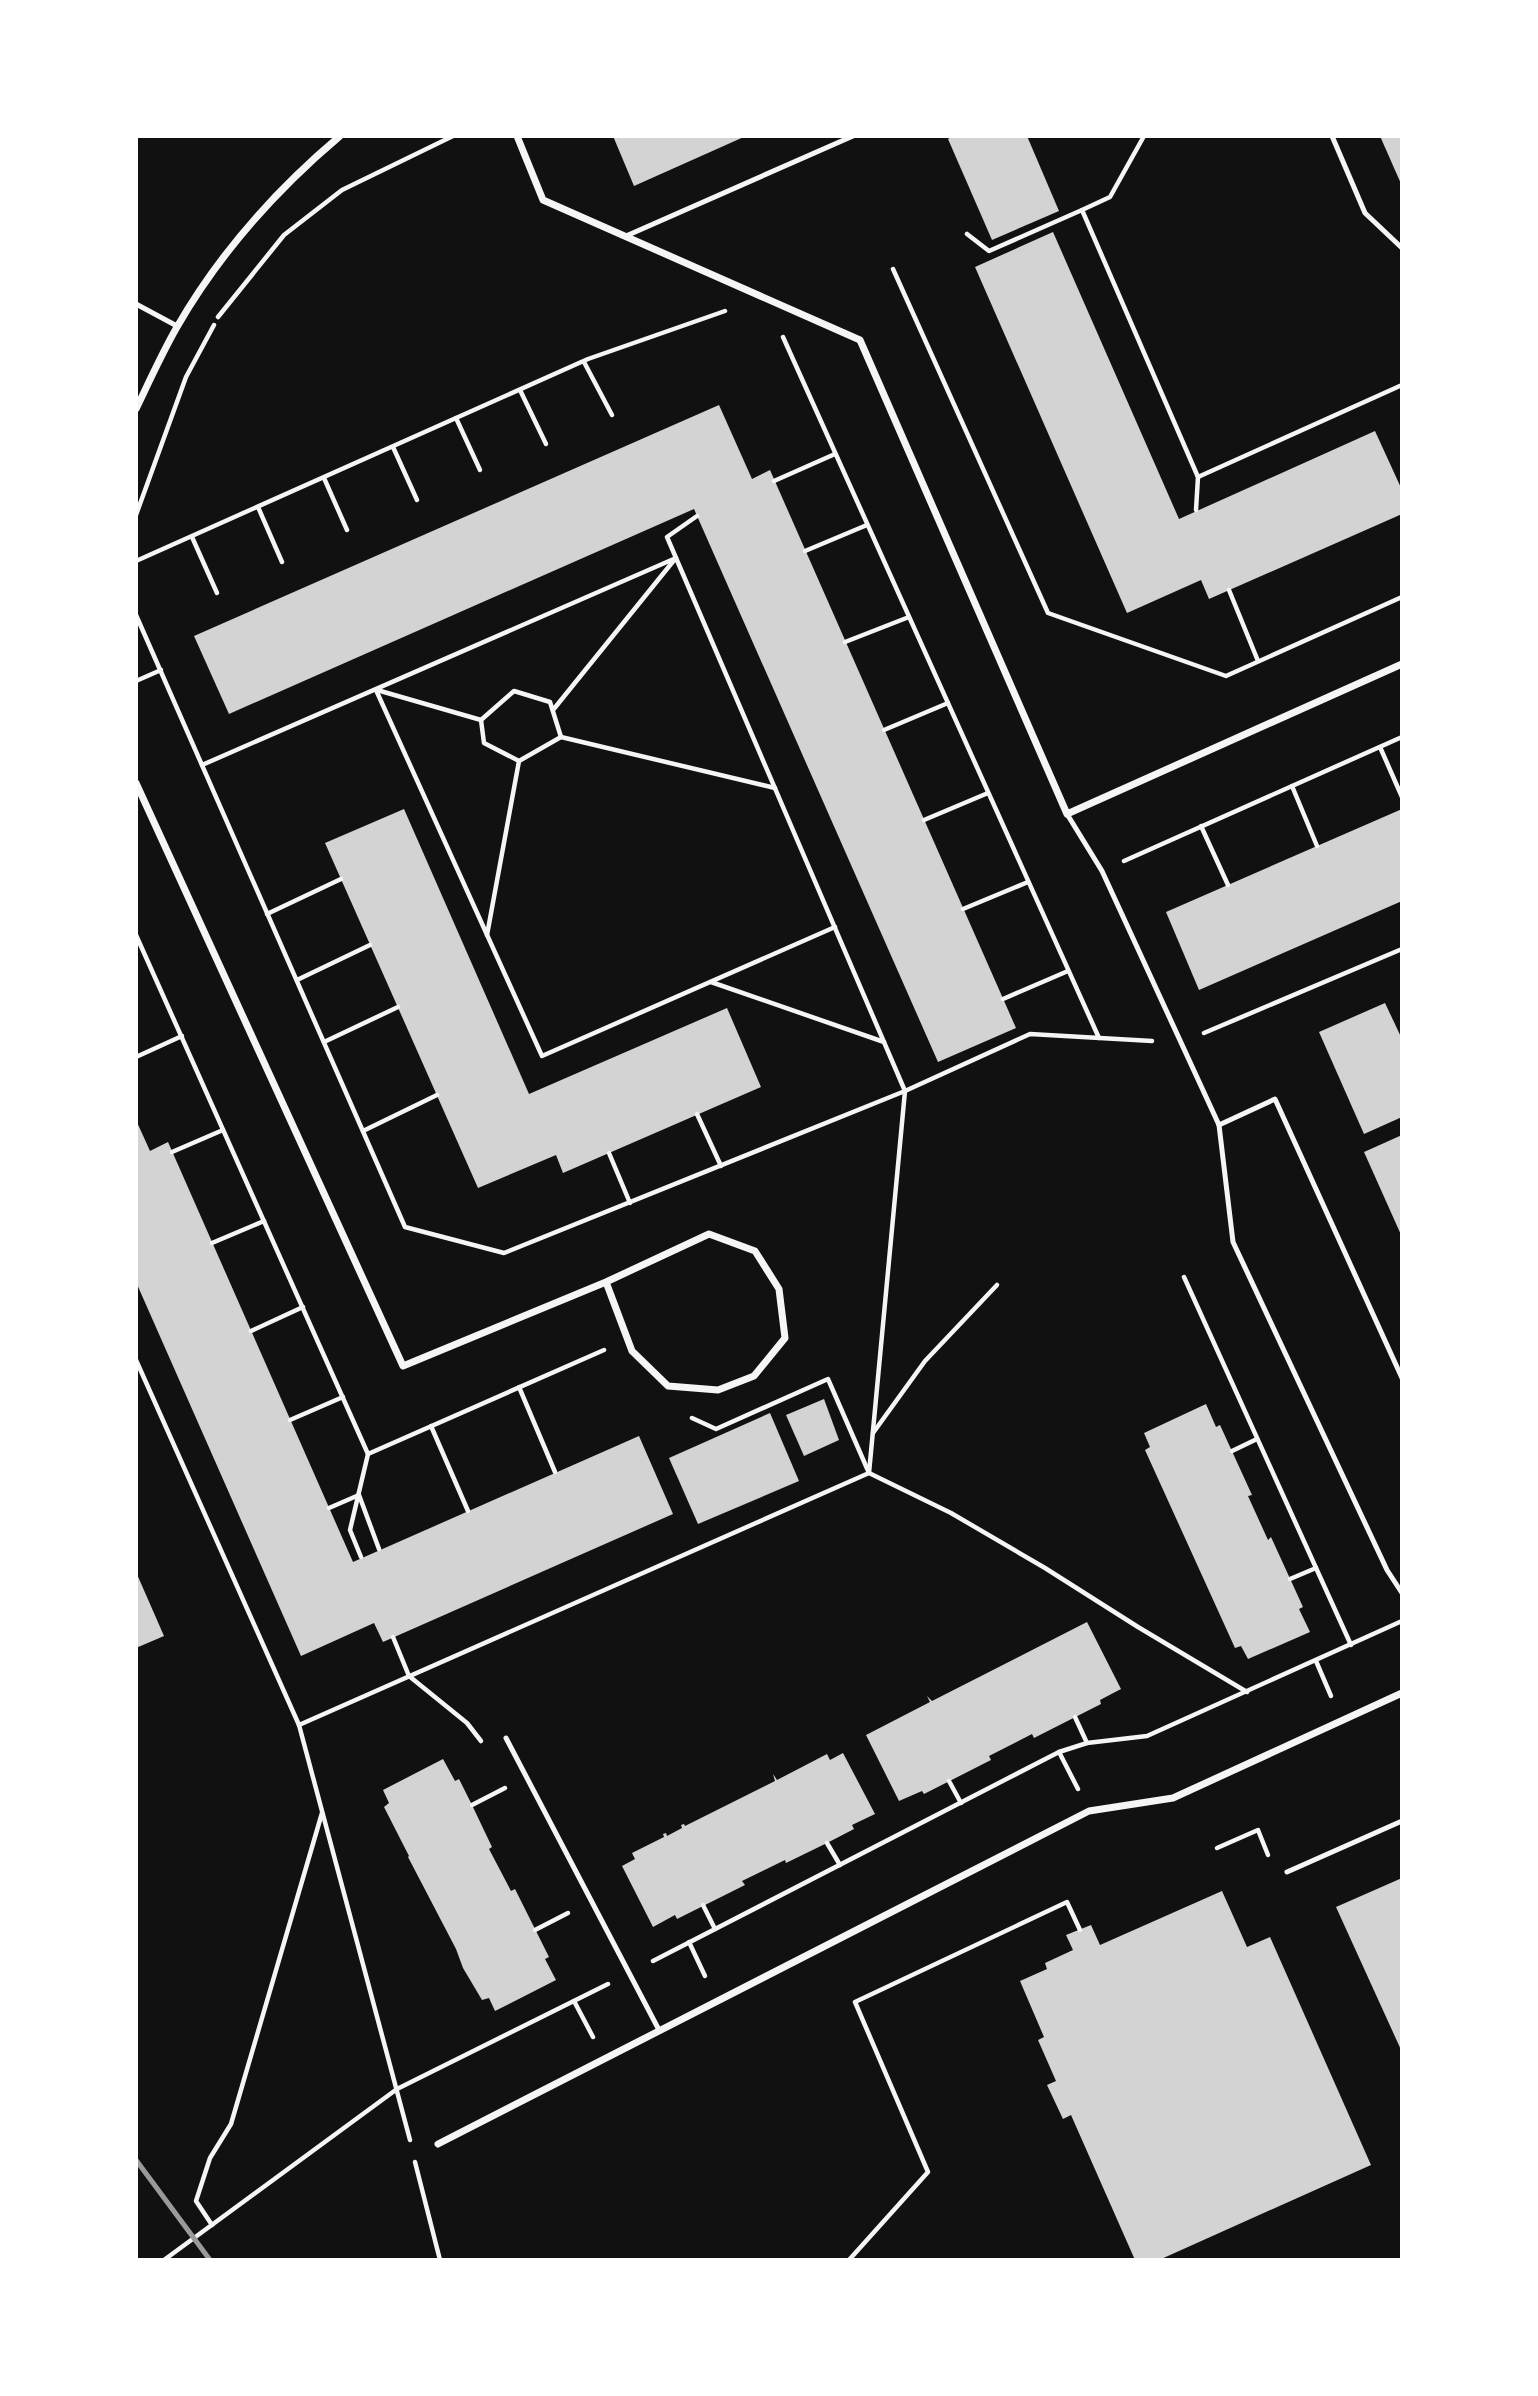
<svg xmlns="http://www.w3.org/2000/svg" width="1538" height="2396" viewBox="0 0 1538 2396" font-family="'Public Sans',sans-serif">
	<style>
		.building { fill: #d3d3d3 }
		.lines { fill: none; stroke-linecap: round; stroke-linejoin: round }
		.path { stroke: #f5f5f5; stroke-width: 4.5 }
		.service { stroke: #f5f5f5; stroke-width: 5 }
		.minor { stroke: #f5f5f5; stroke-width: 7 }
		.rail { stroke: #9a9a9a; stroke-width: 5 }
	</style>
	<rect width="100%" height="100%" fill="#111"/>
	<g class="building">
		<polygon points="613,136 746,136 634,186"/>
		<polygon points="953,136 1027,136 1059,211 992,240 948,139"/>
		<polygon points="1380,136 1402,136 1402,186"/>
		<polygon points="1053,232 1179,519 1375,431 1402,490 1402,514 1209,599 1201,580 1127,613 975,267"/>
		<polygon points="719,405 752,479 770,470 1016,1028 938,1062 694,509 229,714 194,636"/>
		<polygon points="404,809 529,1094 727,1008 761,1087 563,1173 556,1155 478,1188 325,843"/>
		<polygon points="1402,809 1402,901 1199,990 1166,912"/>
		<polygon points="1385,1003 1402,1039 1402,1117 1364,1134 1319,1032"/>
		<polygon points="136,1120 150,1151 168,1142 353,1562 639,1436 673,1514 383,1642 374,1623 301,1656 136,1282"/>
		<polygon points="1402,1135 1402,1237 1364,1152"/>
		<polygon points="824,1399 839,1440 804,1456 786,1415"/>
		<polygon points="1206,1404 1216,1427 1220,1425 1252,1495 1248,1496 1268,1540 1271,1537 1303,1607 1299,1609 1310,1632 1248,1659 1241,1646 1235,1648 1145,1450 1150,1447 1144,1433"/>
		<polygon points="770,1413 799,1481 698,1524 669,1458"/>
		<polygon points="136,1572 164,1636 136,1648"/>
		<polygon points="1087,1622 1121,1689 1100,1700 1101,1704 1034,1738 1032,1734 989,1756 991,1760 924,1794 922,1791 899,1801 866,1735 930,1702 927,1696 932,1701"/>
		<polygon points="843,1753 875,1814 852,1825 854,1829 827,1843 786,1863 785,1860 742,1881 745,1885 677,1919 675,1915 653,1927 622,1866 635,1859 632,1853 664,1837 663,1834 666,1833 667,1836 682,1828 681,1825 684,1824 685,1826 775,1781 773,1774 777,1780 827,1754 830,1760"/>
		<polygon points="443,1759 455,1781 459,1779 472,1805 492,1847 489,1849 511,1891 515,1889 549,1957 545,1959 556,1980 495,2011 489,1998 482,2000 463,1968 456,1949 408,1857 409,1856 384,1807 389,1803 383,1790"/>
		<polygon points="1402,1878 1402,2052 1336,1907"/>
		<polygon points="1222,1891 1247,1947 1270,1937 1371,2165 1159,2260 1135,2260 1071,2115 1063,2119 1047,2085 1056,2081 1038,2040 1044,2037 1020,1981 1047,1969 1045,1963 1073,1950 1066,1935 1091,1925 1100,1945"/>
	</g>
	<g class="lines">
		<g class="path">
			<polyline points="1144,136 1110,197 1082,210 1198,477 1196,510"/>
			<polyline points="967,234 989,251 1082,210"/>
			<polyline points="893,269 1048,613 1226,676 1402,597"/>
			<polyline points="218,317 284,235 342,190 453,136"/>
			<polyline points="783,337 1099,1038"/>
			<polyline points="584,362 612,415"/>
			<polyline points="520,390 546,444"/>
			<polyline points="456,418 480,470"/>
			<polyline points="393,447 417,500"/>
			<polyline points="1198,477 1402,385"/>
			<polyline points="324,478 347,530"/>
			<polyline points="774,481 835,454"/>
			<polyline points="258,507 282,562"/>
			<polyline points="136,515 186,377 214,325"/>
			<polyline points="192,537 217,593"/>
			<polyline points="805,551 867,525"/>
			<polyline points="136,561 588,359 725,311"/>
			<polyline points="1229,590 1258,661"/>
			<polyline points="136,615 405,1227 504,1253 905,1091 1030,1034 1152,1041"/>
			<polyline points="845,642 909,617"/>
			<polyline points="136,681 161,670"/>
			<polyline points="376,690 542,1056 835,927"/>
			<polyline points="377,690 481,720 484,743 519,761 561,737 775,788"/>
			<polyline points="553,710 675,559"/>
			<polyline points="481,720 514,691 550,702 561,737"/>
			<polyline points="884,730 948,703"/>
			<polyline points="1380,747 1402,797"/>
			<polyline points="202,765 676,558"/>
			<polyline points="1292,786 1317,846"/>
			<polyline points="924,820 988,793"/>
			<polyline points="1201,826 1228,885"/>
			<polyline points="1124,861 1402,737"/>
			<polyline points="963,909 1028,882"/>
			<polyline points="267,914 341,879"/>
			<polyline points="136,935 368,1454 350,1530 361,1557"/>
			<polyline points="487,935 519,761"/>
			<polyline points="297,980 370,945"/>
			<polyline points="711,982 884,1042"/>
			<polyline points="1003,999 1068,971"/>
			<polyline points="1204,1033 1402,949"/>
			<polyline points="324,1042 398,1007"/>
			<polyline points="136,1057 182,1036"/>
			<polyline points="697,1114 721,1166"/>
			<polyline points="363,1131 437,1095"/>
			<polyline points="172,1152 223,1130"/>
			<polyline points="609,1153 630,1203"/>
			<polyline points="212,1243 264,1221"/>
			<polyline points="1184,1277 1351,1645"/>
			<polyline points="251,1331 303,1307"/>
			<polyline points="136,1360 299,1725 410,2140"/>
			<polyline points="519,1387 555,1472"/>
			<polyline points="692,1418 716,1429 828,1379 869,1473 951,1513 1045,1568 1138,1627 1247,1692"/>
			<polyline points="290,1420 343,1397"/>
			<polyline points="431,1426 468,1511"/>
			<polyline points="873,1433 925,1361 997,1285"/>
			<polyline points="1232,1451 1257,1439"/>
			<polyline points="368,1454 604,1350"/>
			<polyline points="329,1508 359,1495 379,1549"/>
			<polyline points="1290,1579 1316,1568"/>
			<polyline points="393,1637 409,1676 467,1723 481,1741"/>
			<polyline points="1316,1661 1331,1696"/>
			<polyline points="1075,1717 1087,1743"/>
			<polyline points="299,1725 869,1473 905,1091 667,537 697,516"/>
			<polyline points="1059,1752 1078,1789"/>
			<polyline points="949,1781 961,1803"/>
			<polyline points="472,1805 505,1788"/>
			<polyline points="827,1843 840,1865"/>
			<polyline points="1217,1848 1258,1830 1268,1855"/>
			<polyline points="703,1905 715,1929"/>
			<polyline points="535,1930 568,1913"/>
			<polyline points="689,1942 705,1976"/>
			<polyline points="653,1961 1059,1752 1087,1743 1147,1736 1402,1621"/>
			<polyline points="574,2001 593,2037"/>
			<polyline points="415,2162 440,2260"/>
			<polyline points="212,2225 196,2201 210,2158 231,2124 322,1813"/>
			<polyline points="164,2260 397,2089 608,1984"/>
			<polyline points="849,2260 928,2172 855,2002 1067,1902 1080,1930"/>
		</g>
		<g class="service">
			<polyline points="1332,136 1365,213 1402,248"/>
			<polyline points="626,236 853,136"/>
			<polyline points="136,304 177,326"/>
			<polyline points="1067,814 1102,871 1219,1125 1233,1242 1387,1570 1402,1593"/>
			<polyline points="1219,1125 1275,1099 1402,1378"/>
			<polyline points="506,1738 659,2030"/>
			<polyline points="1287,1872 1402,1821"/>
		</g>
		<g class="minor">
			<polyline points="517,136 543,200 860,340 1067,814 1402,664"/>
			<path d="M136,409C149,382 162,353 177,327C219,254 276,190 340,136"/>
			<polyline points="136,783 403,1366 606,1282 709,1234 755,1251 779,1289 785,1338 754,1376 718,1390 668,1386 632,1351 606,1282"/>
			<polyline points="438,2144 1089,1811 1173,1798 1402,1693"/>
		</g>
		<polyline class="rail" points="136,2160 210,2260"/>
	</g>
	<rect width="1538" height="2396" fill="none" stroke="#ffffff" stroke-width="276"/>
</svg>
